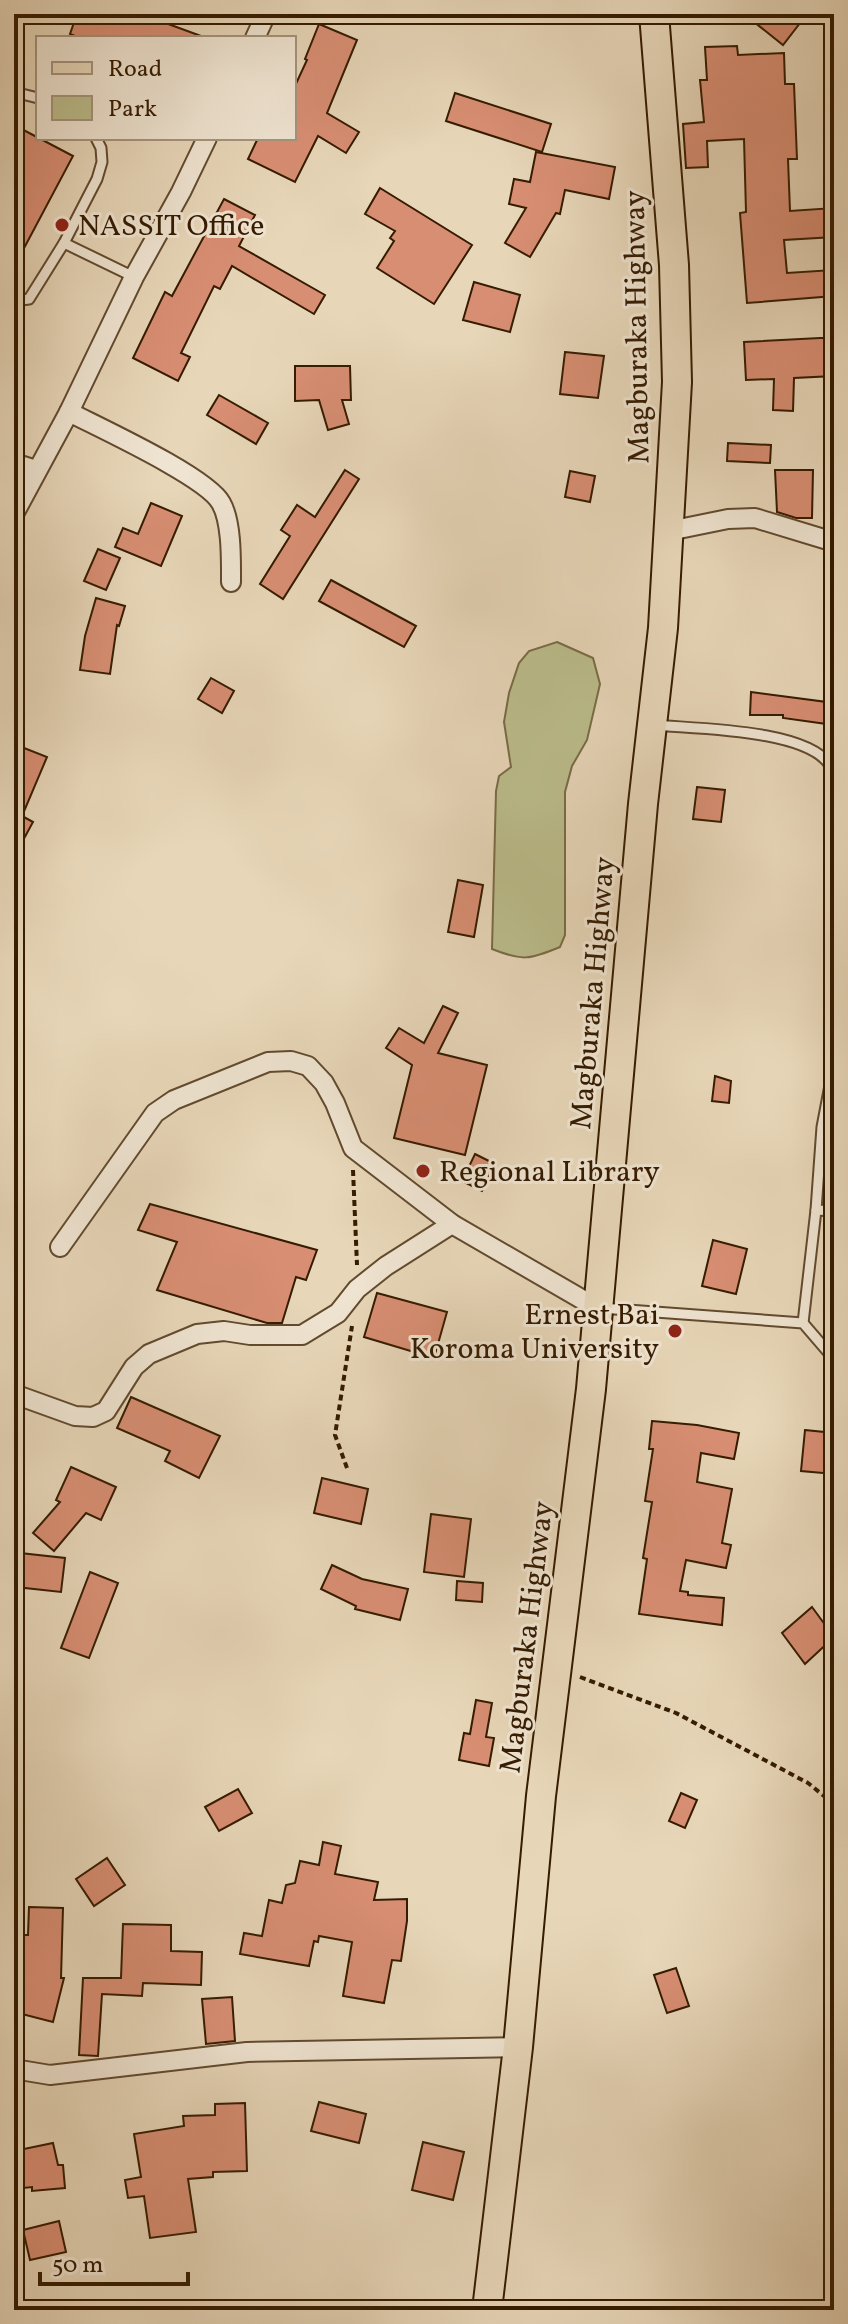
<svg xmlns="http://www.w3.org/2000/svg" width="848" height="2324" viewBox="0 0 848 2324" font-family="Vollkorn,serif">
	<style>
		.green { fill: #bbbc8b; stroke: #786c46; stroke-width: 2 }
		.building { fill: #d88e73; stroke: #351b00; stroke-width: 2 }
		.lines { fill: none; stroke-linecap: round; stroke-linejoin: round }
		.lane-casing { stroke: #624a2e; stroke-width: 13 }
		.street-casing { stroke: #624a2e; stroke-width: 22 }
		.primary-casing { stroke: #351b00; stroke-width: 32 }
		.path { stroke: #351b00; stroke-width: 4; stroke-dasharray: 6 4; stroke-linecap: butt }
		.lane { stroke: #efe4d1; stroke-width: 9 }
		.street { stroke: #efe4d1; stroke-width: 18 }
		.primary { stroke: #e7d6b8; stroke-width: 28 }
		.poi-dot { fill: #8f2418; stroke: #efe4d1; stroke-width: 3 }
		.labels { text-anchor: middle; stroke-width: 6; stroke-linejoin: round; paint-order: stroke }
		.poi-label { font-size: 30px; fill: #351b00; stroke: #efe4d1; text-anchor: start }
		.street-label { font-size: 30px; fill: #351b00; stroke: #efe4d1 }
	</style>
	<rect width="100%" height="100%" fill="#e7d6b8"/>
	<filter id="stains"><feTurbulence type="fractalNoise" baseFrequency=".0025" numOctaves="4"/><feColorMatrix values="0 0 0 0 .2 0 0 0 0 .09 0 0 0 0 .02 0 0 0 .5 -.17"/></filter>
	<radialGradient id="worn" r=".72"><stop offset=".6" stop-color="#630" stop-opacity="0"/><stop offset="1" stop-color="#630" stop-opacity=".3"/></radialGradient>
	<path class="green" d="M557,642L593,658L600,684L587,740L572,766L565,792V935L560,947C529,960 522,961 492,949L496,791L499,776L511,767L504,722L509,693L519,663L529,651Z"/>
	<g class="building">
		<polygon points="77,14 141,14 201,36 201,38 80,38 70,34"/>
		<polygon points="744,14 807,14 783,45"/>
		<polygon points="319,24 357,40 327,113 359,132 346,153 318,136 295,182 248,159 258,138 294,138 294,88 307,60 305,59"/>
		<polygon points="737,46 738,55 784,53 785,84 794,84 797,159 788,159 790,211 834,208 834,237 784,240 787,273 833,270 834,296 747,303 740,213 746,212 744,139 707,141 708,167 686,168 683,124 704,122 700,80 707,80 705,47"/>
		<polygon points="455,93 551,124 542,152 446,121"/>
		<polygon points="14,125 73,156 14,267"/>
		<polygon points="536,152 615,167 609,199 565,190 560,214 556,213 530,257 505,243 526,208 509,204 514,179 530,182"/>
		<polygon points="380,188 472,245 434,304 377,268 394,241 390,238 395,231 365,214"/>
		<polygon points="224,199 255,215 239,246 325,295 314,314 232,266 220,289 214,286 181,353 190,357 178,381 133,358 165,292 172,296"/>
		<polygon points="474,282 520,295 510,332 463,320"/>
		<polygon points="820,338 834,338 834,376 794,378 793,411 773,410 774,379 746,380 744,342"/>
		<polygon points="565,352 604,356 598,398 560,394"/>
		<polygon points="295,366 350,366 351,400 342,400 349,424 328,430 319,400 295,401"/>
		<polygon points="219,395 268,423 256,444 207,415"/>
		<polygon points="728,443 771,445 770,463 727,461"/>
		<polygon points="345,470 359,479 283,599 260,584 290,536 281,530 297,505 315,517"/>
		<polygon points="775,470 813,470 812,518 796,518 777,512"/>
		<polygon points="570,471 595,476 590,502 565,497"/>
		<polygon points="151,503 182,516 161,566 115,547 123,528 138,534"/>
		<polygon points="98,549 120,558 106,590 84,581"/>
		<polygon points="331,580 416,626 404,647 319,601"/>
		<polygon points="96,598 125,606 119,626 117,625 110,674 80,670 85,636"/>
		<polygon points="211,678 234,691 222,713 198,699"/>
		<polygon points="751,692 834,703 834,725 783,718 783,715 750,715"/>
		<polygon points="14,744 47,757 22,816 33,822 14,857"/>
		<polygon points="697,787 725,790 721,822 693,819"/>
		<polygon points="458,880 483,885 474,937 448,932"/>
		<polygon points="443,1006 458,1013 438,1053 487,1065 465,1155 394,1138 412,1065 386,1048 399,1028 424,1043"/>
		<polygon points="715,1076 731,1081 729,1103 712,1101"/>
		<polygon points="475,1154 495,1164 482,1191 462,1181"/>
		<polygon points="150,1204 317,1250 306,1280 296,1277 282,1323 267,1323 157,1290 177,1242 138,1230"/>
		<polygon points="713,1240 747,1249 736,1294 702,1286"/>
		<polygon points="377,1293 447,1312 434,1358 364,1337"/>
		<polygon points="131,1397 220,1436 199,1478 165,1461 170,1451 117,1428"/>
		<polygon points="652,1421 697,1425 739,1433 734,1459 701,1453 697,1482 732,1489 722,1543 731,1545 726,1568 686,1560 680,1591 688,1592 688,1595 724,1598 722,1625 639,1614 647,1559 643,1558 652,1502 645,1501 653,1449 649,1449"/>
		<polygon points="805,1430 834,1433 834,1474 801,1471"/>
		<polygon points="71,1467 116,1487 101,1520 86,1513 54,1551 33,1533 60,1502 56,1500"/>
		<polygon points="322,1478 368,1489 361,1524 314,1513"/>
		<polygon points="431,1514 471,1519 464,1577 424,1572"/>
		<polygon points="20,1553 65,1558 61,1592 16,1587"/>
		<polygon points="332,1565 362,1579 408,1589 400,1620 355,1609 356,1606 321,1589"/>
		<polygon points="90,1572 118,1583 89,1658 61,1648"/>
		<polygon points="457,1581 483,1583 482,1602 456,1600"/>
		<polygon points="812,1607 834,1637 805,1664 782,1633"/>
		<polygon points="476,1700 492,1703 486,1737 494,1738 489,1766 459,1760 464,1733 470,1734"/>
		<polygon points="238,1789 252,1813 219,1831 205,1807"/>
		<polygon points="681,1793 697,1800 685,1828 669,1821"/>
		<polygon points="323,1842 341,1846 335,1874 378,1882 374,1900 407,1899 407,1921 401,1961 392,1960 384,2003 343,1996 352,1942 319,1936 318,1942 314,1941 309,1966 240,1954 244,1933 262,1936 269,1900 282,1903 286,1885 295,1883 300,1861 319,1865"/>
		<polygon points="107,1858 125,1885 94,1906 76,1879"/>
		<polygon points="29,1907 63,1908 61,1978 64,1978 53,2022 14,2012 14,1935 28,1935"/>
		<polygon points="123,1924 171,1925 171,1951 202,1952 201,1985 143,1983 142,1996 102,1994 98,2056 79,2055 83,1978 121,1978"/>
		<polygon points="676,1968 689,2006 667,2013 654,1975"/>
		<polygon points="232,1997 235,2041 206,2044 202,1999"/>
		<polygon points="319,2102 366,2114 359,2143 311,2131"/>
		<polygon points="245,2103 247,2171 213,2172 213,2177 188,2179 196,2232 150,2238 144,2196 128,2198 125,2180 141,2177 134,2134 184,2126 183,2116 215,2115 215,2104"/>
		<polygon points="423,2142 464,2152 453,2200 412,2190"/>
		<polygon points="53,2143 58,2165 63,2165 65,2188 32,2191 32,2187 14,2189 14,2151"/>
		<polygon points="59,2221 66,2252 30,2260 23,2230"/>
	</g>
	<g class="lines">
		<defs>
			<g id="lane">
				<polyline points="14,92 38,98"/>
				<polyline points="64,243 134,277"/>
				<polyline points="14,301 29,299 64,243 97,179 102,162 101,148 96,138"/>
				<path d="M654,725C696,729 804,729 829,764C833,769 833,781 834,788"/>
				<polyline points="816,1210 834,1211"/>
				<polyline points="601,1308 803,1323 834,1359"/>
				<polyline points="803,1323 816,1210 822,1127 834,1064"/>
			</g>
			<g id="street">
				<polyline points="255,38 266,14"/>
				<path d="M69,412C100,428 207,477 221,503C232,522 231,561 231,582"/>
				<polyline points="14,463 36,470"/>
				<polyline points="14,514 69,412 134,277 181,192 207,138"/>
				<polyline points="669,531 728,519 755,518 834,542"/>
				<polyline points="60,1247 155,1113 174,1100 268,1062 291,1061 308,1066 324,1083 335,1103 353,1148 452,1224 597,1308"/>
				<polyline points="14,1394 75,1416 93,1417 106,1411 134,1367 149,1354 197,1334 224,1331 250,1335 302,1335 338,1313 357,1289 386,1266 452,1224"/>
				<polyline points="14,2069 50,2075 247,2052 518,2047"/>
			</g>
			<polyline id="primary" points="487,2310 518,2047 541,1796 591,1389 643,804 663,628 677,382 674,265 654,14"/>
		</defs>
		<use href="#lane" class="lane-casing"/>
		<use href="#street" class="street-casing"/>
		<use href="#primary" class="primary-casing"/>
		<g class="path">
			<path d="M830,1051C824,977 823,916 834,842"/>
			<polyline points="353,1170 357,1265"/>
			<polyline points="347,1468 335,1435 352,1326"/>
			<polyline points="580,1677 676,1713 808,1783 834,1804"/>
		</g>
		<use href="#lane" class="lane"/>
		<use href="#street" class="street"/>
		<use href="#primary" class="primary"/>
	</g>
	<g class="poi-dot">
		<circle cx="62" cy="225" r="8"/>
		<circle cx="423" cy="1171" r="8"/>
		<circle cx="675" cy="1331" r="8"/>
	</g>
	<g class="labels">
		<g class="poi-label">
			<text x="78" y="235">NASSIT Office</text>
			<text x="439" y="1181">Regional Library</text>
			<text x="659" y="1324" text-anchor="end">Ernest Bai<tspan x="659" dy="34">Koroma University</tspan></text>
		</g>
		<g class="street-label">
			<text transform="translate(636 327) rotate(-91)" y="10">Magburaka Highway</text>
			<text transform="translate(592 993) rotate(-85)" y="10">Magburaka Highway</text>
			<text transform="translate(526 1637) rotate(-83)" y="10">Magburaka Highway</text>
		</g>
	</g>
	<rect width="848" height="2324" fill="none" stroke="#e7d6b8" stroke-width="48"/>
	<rect x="16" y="16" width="816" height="2292" fill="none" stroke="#351b00" stroke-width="4"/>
	<rect x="24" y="24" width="800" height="2276" fill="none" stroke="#351b00" stroke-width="2"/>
	<rect x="36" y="36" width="260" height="104" fill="#efe4d1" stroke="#a5947d" stroke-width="2"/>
	<rect x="52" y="62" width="40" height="12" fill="#e7d6b8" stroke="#a5947d" stroke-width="2"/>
	<text x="108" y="76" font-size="24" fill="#351b00">Road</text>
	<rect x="52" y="96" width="40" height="24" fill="#bbbc8b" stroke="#a5947d" stroke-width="2"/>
	<text x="108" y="116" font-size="24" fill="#351b00">Park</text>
	<path d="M40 2272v12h148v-12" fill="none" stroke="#351b00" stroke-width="4"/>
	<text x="52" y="2272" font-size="24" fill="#351b00" stroke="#efe4d1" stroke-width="6" paint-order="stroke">50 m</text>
	<rect width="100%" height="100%" filter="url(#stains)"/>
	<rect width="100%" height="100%" fill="url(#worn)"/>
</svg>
